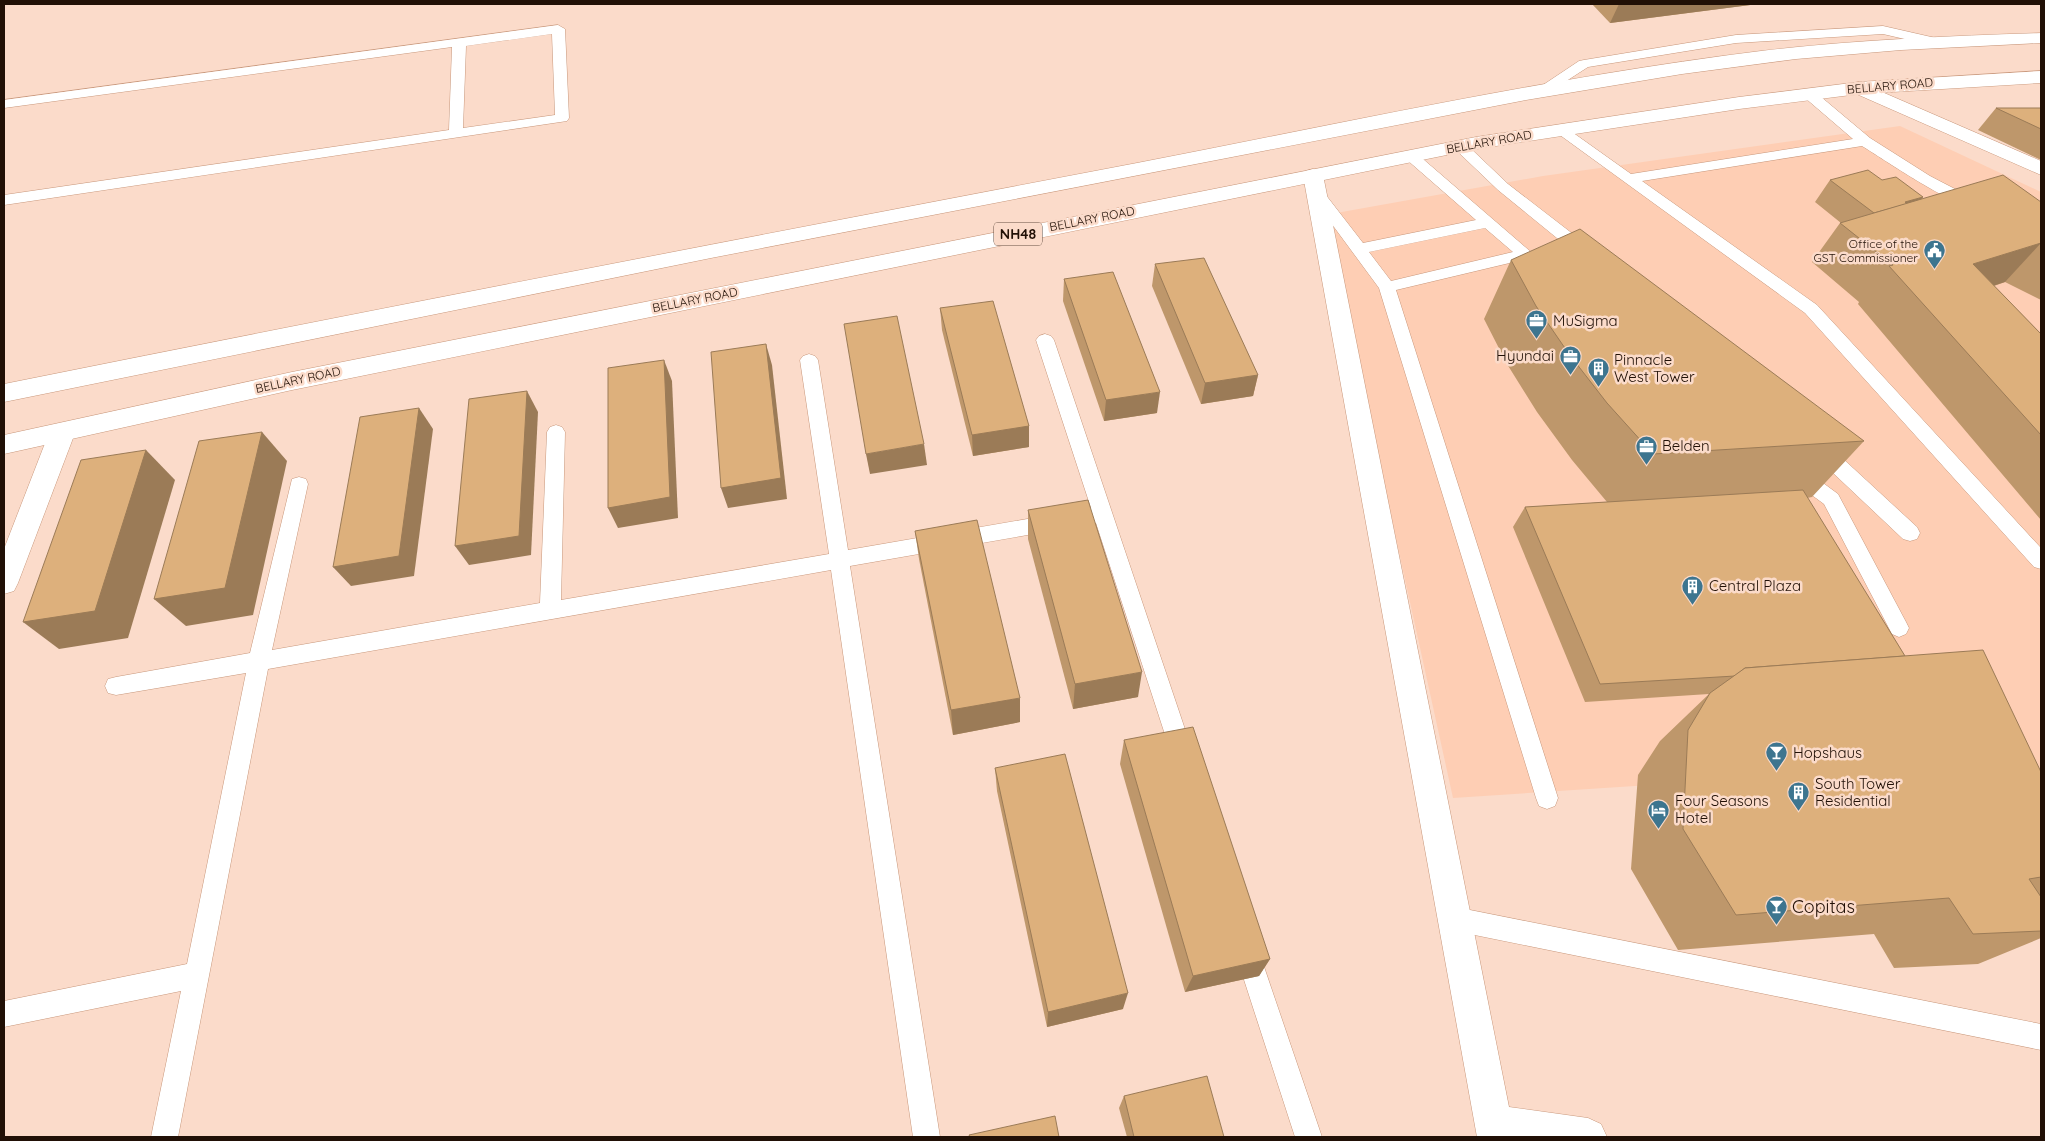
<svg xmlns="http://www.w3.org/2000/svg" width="2045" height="1141" viewBox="0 0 2045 1141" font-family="Quicksand,sans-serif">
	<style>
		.built { fill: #feceb4 }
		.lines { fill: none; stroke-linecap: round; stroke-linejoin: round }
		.service-casing { stroke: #c8977b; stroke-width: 1 }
		.minor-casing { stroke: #c8977b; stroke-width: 1 }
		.secondary-casing { stroke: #c8977b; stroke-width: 1 }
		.trunk-casing { stroke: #c8977b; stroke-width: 1 }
		.service { fill: #fff; fill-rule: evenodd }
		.minor { fill: #fff; fill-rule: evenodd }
		.secondary { fill: #fff; fill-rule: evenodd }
		.trunk { fill: #fff; fill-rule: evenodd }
		.wall { fill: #be976b }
		.shaded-wall { fill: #9b7b57 }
		.building { fill: #ddb07c; stroke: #9b7b57 }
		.labels { text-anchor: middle; stroke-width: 5; stroke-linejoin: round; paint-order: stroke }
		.far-street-label { font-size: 12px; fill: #211006; stroke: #fbdbca }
		.far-poi-label { font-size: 12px; fill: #211006; stroke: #fbdbca; text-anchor: end }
		.shield { fill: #fbdbca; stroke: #624d41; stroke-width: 1 }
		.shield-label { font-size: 14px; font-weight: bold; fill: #211006 }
		.poi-label { font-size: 15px; fill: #211006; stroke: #fbdbca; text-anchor: start }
		.near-poi-label { font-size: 18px; fill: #211006; stroke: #fbdbca; text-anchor: start }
	</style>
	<rect width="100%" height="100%" fill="#fbdbca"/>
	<polygon class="built" points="1900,126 2041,192 2041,875 1877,770 1453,798 1325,215 1543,176"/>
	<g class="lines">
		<defs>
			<g id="service">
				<path d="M558,25L565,29L569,118L567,121L4,205V195L449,130L452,47L4,108V100ZM552,34L555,115L463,128L466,46Z"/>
				<polygon points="1883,26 1940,39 1942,42 1935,46 1883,34 1736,43 1588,67 1543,96 1538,97 1531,93 1579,61 1584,60 1736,35"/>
				<path d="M1809,90L1814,91L1870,138L1930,176L1978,201L1981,204L1978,207C1960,212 1882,158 1862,146L1642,181L1817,305L2041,548V569L2034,567L1805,313L1553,130L1555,127H1565L1631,174L1853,139L1804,97L1802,94Z"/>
				<polygon points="1461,143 1466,144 1508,184 1591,248 1593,252 1591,256 1585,257 1579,256 1498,190 1456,150 1454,147 1456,144"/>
				<path d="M1411,152L1416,153L1553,271L1551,275C1538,278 1531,267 1522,260L1396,290L1558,798L1555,806L1547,809L1539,806L1536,798L1379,288L1309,193L1312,190H1322L1363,243L1476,220L1406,159L1404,156L1406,153ZM1485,228L1513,252L1391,281L1369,252Z"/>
				<polygon points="1045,334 1051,336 1054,340 1194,756 1191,763 1183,766 1175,763 1172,756 1096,523 850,566 940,1137 913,1137 831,570 268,669 178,1137 151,1137 181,991 4,1027 4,1001 187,964 246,673 116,695 108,693 105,686 108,679 116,677 250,653 292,479 299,477 306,479 308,484 272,650 540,603 547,432 550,427 556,425 562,427 565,432 561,600 829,554 800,360 803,356 809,354 815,356 818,360 848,550 1091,508 1036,340 1039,336"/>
				<polygon points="1820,442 1827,444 1917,527 1920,533 1917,539 1910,541 1903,539 1813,454 1811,449 1813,444"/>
				<polygon points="1797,467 1804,469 1838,494 1906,622 1909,628 1906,634 1899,637 1892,634 1824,504 1790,479 1788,474 1790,469"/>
				<polygon points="1455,907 2041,1024 2041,1050 1455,931 1446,928 1443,919 1446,910"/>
				<polygon points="1247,940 1256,943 1259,952 1322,1137 1295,1137 1235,952 1238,943"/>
			</g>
			<g id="minor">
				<polygon points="1859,82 2041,161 2041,175 1852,92 1849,88 1852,84"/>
				<polygon points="1313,169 1320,171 1323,175 1509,1107 1588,1118 1601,1124 1607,1137 1477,1137 1303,175 1306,171"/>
			</g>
			<polygon id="secondary" points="62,424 71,426 75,433 18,583 14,591 4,594 4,549 49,433 53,426"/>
			<g id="trunk">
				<path d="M2041,33V43L1901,50L1796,59L1682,74L1526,100L711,258L4,402V384C381,308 759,235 1137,163C1344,123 1551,77 1761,51C1854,40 1948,36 2041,33Z"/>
				<polygon points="2041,71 2041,83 1859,94 1739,109 1476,149 292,390 4,454 4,435 292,372 1476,137 1739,97 1859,82"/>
			</g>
		</defs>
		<use href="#service" class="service-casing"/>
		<use href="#minor" class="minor-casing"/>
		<use href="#secondary" class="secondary-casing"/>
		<use href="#trunk" class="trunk-casing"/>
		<use href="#service" class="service"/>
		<use href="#minor" class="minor"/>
		<use href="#secondary" class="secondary"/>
		<use href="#trunk" class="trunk"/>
	</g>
	<g class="wall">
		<polygon points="1592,4 1758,4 1610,23"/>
		<polygon points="1996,108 2041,108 2041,160 1978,130"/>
		<polygon points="1830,180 1882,180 1923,197 1921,199 2041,202 2041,300 2005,282 1994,286 2041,334 2041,520 1858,304 1859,302 1812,262 1840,223 1841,223 1815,202"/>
		<polygon points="1511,260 1864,441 1812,497 1807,498 1905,656 2041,772 2041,894 2040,894 2041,897 2041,938 1978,964 1894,968 1874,934 1678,950 1631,869 1638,775 1660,741 1709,694 1585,702 1513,527 1525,507 1607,502 1572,460 1537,412 1507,364 1484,319"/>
		<polygon points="1155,264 1258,375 1253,396 1201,404 1152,286"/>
		<polygon points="1064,279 1157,413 1104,421 1063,301"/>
		<polygon points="940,308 1029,426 1029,447 973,456 942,330"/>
		<polygon points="1028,510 1138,697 1073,709 1028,539"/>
		<polygon points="915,531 1020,722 953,735 919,559"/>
		<polygon points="1124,740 1270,959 1259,976 1185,992 1120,764"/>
		<polygon points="995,768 1123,1009 1047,1027 997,791"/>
		<polygon points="1124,1096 1224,1137 1127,1137 1119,1108"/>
	</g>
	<g class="shaded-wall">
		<polygon points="1619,4 1758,4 1610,23"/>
		<polygon points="1923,197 1908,217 1905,202"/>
		<polygon points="2041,243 2005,282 1939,303 1973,264"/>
		<polygon points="766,344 772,365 787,499 728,508 721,488"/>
		<polygon points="664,360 672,381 678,518 618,528 608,508"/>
		<polygon points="1258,375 1253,396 1201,404 1205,383"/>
		<polygon points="527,391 538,412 531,555 469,565 455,546"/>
		<polygon points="1160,392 1157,413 1104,421 1106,400"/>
		<polygon points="419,408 433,429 414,576 351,586 333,567"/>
		<polygon points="1029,426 1029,447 973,456 972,435"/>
		<polygon points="262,432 287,461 253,615 186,626 154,599"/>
		<polygon points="924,444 927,465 870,474 866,454"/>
		<polygon points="146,450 175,480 128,638 59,649 23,622"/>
		<polygon points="1142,672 1138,697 1073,709 1075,684"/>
		<polygon points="1020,698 1020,722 953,735 951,710"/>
		<polygon points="1270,959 1259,976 1185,992 1193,976"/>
		<polygon points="1128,993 1123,1009 1047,1027 1048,1012"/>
	</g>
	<g class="building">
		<polygon points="1996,108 2041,108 2041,129"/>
		<polygon points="1868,170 1882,180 1896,177 1923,197 1905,202 1907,204 1874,213 1830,180"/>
		<polygon points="2003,175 2041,202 2041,243 1973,264 2041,334 2041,435 1889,266 1893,265 1840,223"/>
		<polygon points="1580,229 1864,441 1653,454 1607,403 1569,354 1536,306 1511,260"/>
		<polygon points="1204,258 1258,375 1205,383 1155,264"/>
		<polygon points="1113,272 1160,392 1106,400 1064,279"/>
		<polygon points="993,301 1029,426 972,435 940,308"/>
		<polygon points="897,316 924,444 866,454 844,324"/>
		<polygon points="766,344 781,478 721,488 711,352"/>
		<polygon points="664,360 670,497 608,508 608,368"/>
		<polygon points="527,391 519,536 455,546 469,399"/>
		<polygon points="419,408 399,556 333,567 360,417"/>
		<polygon points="262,432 225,588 154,599 199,441"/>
		<polygon points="146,450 95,611 23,622 81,460"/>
		<polygon points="1803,490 1905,656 1745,668 1735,676 1600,684 1525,507"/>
		<polygon points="1088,500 1142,672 1075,684 1028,510"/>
		<polygon points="977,520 1020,698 951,710 915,531"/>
		<polygon points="1983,650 2041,772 2041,877 2029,879 2041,897 2041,931 1973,934 1949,898 1736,915 1683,829 1688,730 1710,693 1745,668"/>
		<polygon points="1193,727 1270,959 1193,976 1124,740"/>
		<polygon points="1065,754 1128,993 1048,1012 995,768"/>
		<polygon points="1207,1076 1224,1137 1134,1137 1124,1096"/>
		<polygon points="1055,1116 1059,1137 970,1137 969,1135"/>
	</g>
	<defs>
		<symbol id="civic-pin" viewBox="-11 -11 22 30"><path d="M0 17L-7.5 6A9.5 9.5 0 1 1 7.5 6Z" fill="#3d758f" stroke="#fbdbca"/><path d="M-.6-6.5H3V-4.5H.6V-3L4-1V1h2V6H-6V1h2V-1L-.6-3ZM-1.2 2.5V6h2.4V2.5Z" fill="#fff"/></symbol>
		<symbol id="office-pin" viewBox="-11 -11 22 30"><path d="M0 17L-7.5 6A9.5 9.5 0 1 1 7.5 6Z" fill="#3d758f" stroke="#fbdbca"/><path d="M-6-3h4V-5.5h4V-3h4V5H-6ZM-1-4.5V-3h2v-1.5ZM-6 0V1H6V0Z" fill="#fff"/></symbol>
		<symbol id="building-pin" viewBox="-11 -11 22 30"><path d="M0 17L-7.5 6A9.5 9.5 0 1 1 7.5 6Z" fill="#3d758f" stroke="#fbdbca"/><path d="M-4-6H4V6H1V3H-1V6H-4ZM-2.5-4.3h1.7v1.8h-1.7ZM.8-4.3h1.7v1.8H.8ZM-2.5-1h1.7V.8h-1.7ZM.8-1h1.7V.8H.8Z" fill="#fff"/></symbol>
		<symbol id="bar-pin" viewBox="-11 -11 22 30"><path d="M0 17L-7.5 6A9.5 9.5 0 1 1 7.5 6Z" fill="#3d758f" stroke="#fbdbca"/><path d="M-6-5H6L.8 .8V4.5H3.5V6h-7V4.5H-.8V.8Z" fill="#fff"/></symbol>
		<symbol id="hotel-pin" viewBox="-11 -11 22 30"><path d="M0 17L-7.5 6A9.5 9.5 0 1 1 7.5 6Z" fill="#3d758f" stroke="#fbdbca"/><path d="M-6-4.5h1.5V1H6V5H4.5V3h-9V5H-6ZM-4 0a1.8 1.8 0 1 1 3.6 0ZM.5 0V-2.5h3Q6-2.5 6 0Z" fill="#fff"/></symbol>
	</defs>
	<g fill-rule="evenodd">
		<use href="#civic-pin" x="1922" y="238" width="25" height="34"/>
		<use href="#office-pin" x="1524" y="308" width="25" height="34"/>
		<use href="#office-pin" x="1558" y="344" width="25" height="34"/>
		<use href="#building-pin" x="1586" y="356" width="25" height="34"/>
		<use href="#office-pin" x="1634" y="434" width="25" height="34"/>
		<use href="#building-pin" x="1680" y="574" width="25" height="34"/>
		<use href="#bar-pin" x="1764" y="740" width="25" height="34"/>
		<use href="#building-pin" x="1786" y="780" width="25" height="34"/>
		<use href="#hotel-pin" x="1646" y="798" width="25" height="34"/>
		<use href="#bar-pin" x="1764" y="894" width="25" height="34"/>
	</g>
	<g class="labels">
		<g class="far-street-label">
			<text transform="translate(1890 86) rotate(-5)" y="4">BELLARY ROAD</text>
			<text transform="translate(1489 142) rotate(-10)" y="4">BELLARY ROAD</text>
			<text transform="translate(1092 219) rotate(-11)" y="4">BELLARY ROAD</text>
			<text transform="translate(695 300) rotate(-11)" y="4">BELLARY ROAD</text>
			<text transform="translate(298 380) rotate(-12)" y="4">BELLARY ROAD</text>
		</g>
		<g class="far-poi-label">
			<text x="1918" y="248">Office of the<tspan x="1918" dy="14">GST Commissioner</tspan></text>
		</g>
		<rect class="shield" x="994" y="222.5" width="48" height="23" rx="4"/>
		<g class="shield-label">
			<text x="1018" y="239">NH48</text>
		</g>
		<g class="poi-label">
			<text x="1553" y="326">MuSigma</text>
			<text x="1554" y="361" text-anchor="end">Hyundai</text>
			<text x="1614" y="365">Pinnacle<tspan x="1614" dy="17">West Tower</tspan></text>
			<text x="1662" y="451">Belden</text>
			<text x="1709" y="591">Central Plaza</text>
			<text x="1793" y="758">Hopshaus</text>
			<text x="1815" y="789">South Tower<tspan x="1815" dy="17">Residential</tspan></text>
			<text x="1675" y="806">Four Seasons<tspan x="1675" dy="17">Hotel</tspan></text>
		</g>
		<g class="near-poi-label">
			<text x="1792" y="913">Copitas</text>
		</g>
	</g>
	<rect width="2045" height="1141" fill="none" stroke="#211006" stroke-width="10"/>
</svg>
